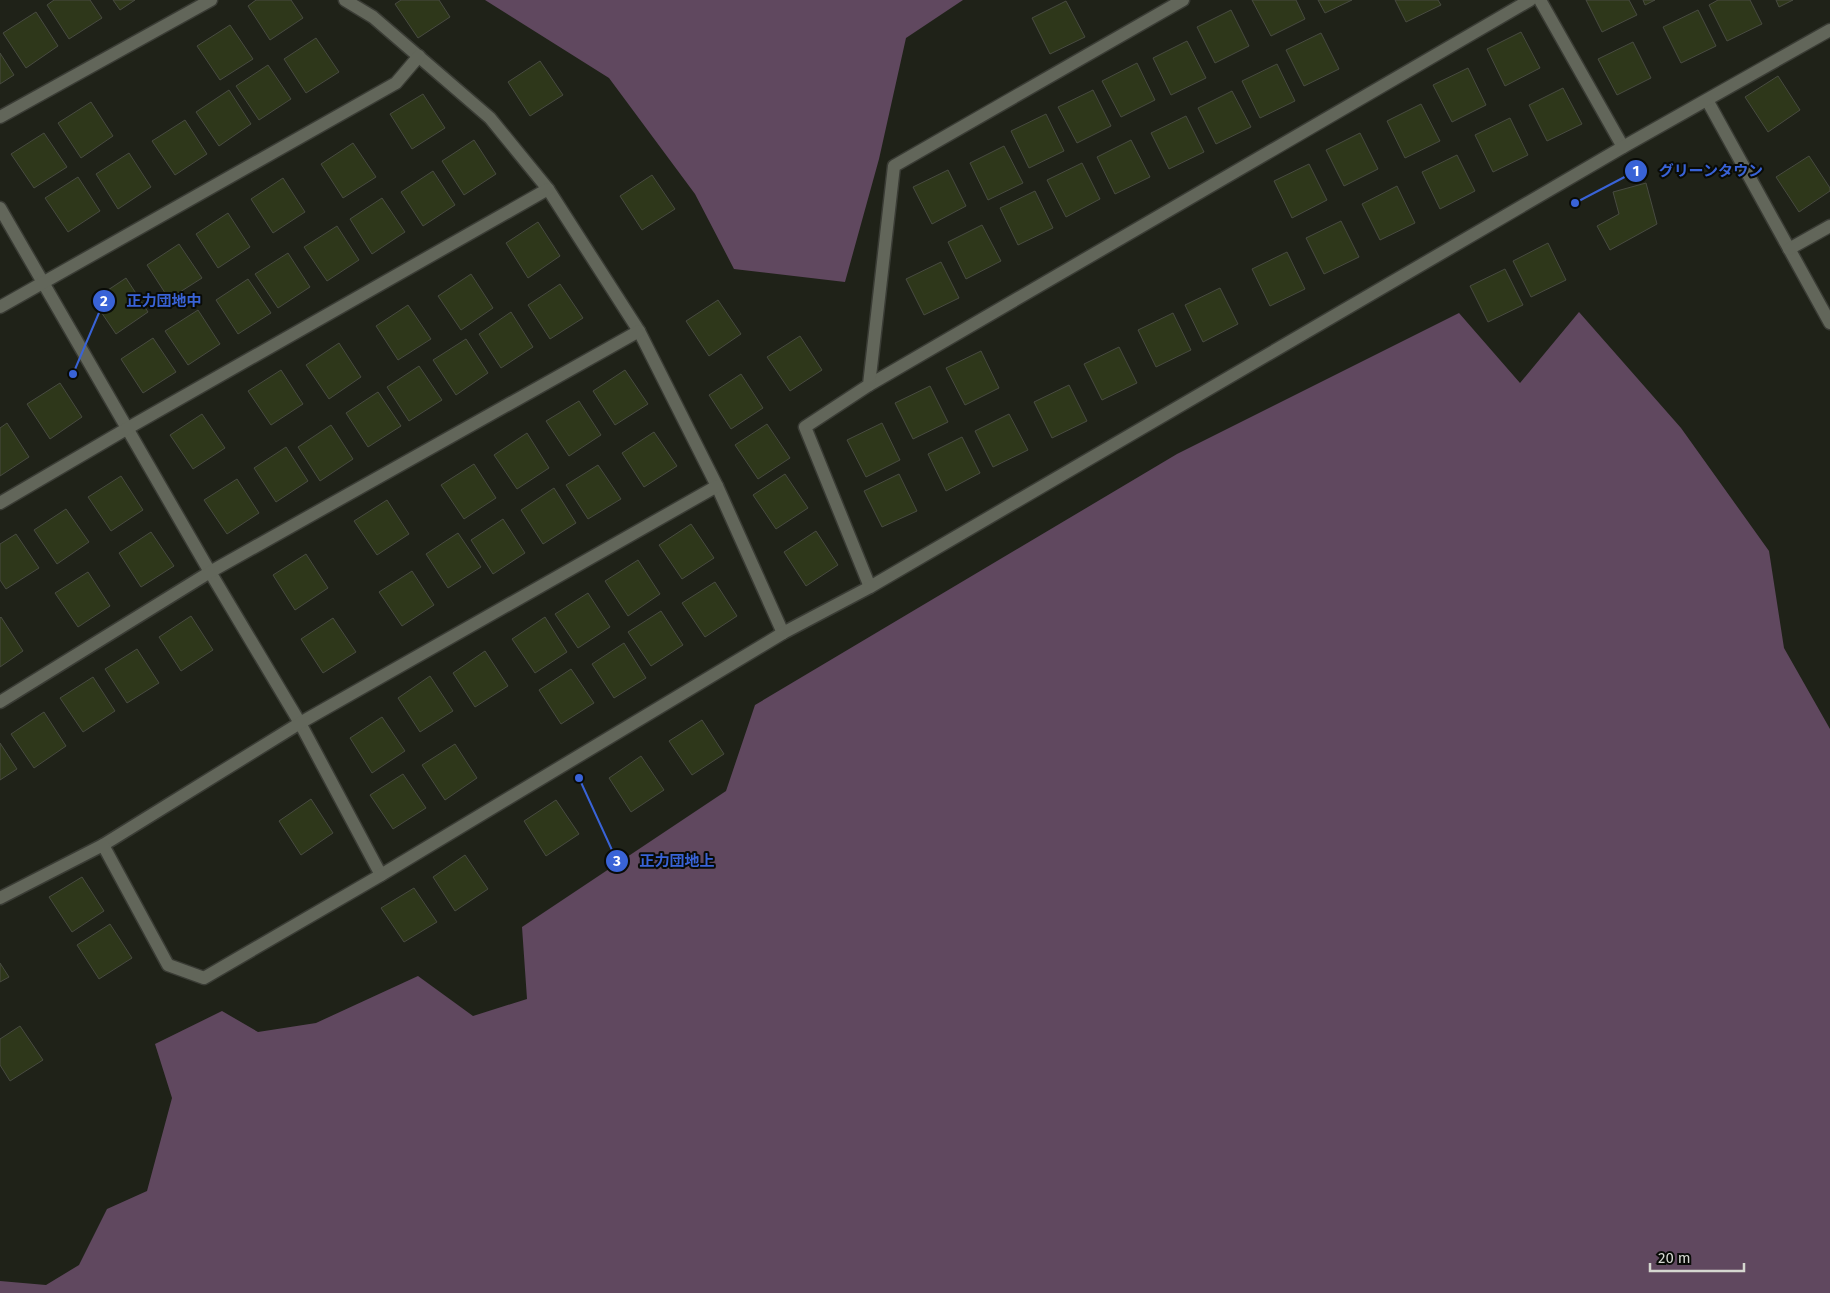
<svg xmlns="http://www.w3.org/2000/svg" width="1830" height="1293" viewBox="0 0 1830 1293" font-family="'Fira Sans','Noto Sans JP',sans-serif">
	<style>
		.forest { fill: #60485f }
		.building { fill: #2e371a; stroke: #484b41 }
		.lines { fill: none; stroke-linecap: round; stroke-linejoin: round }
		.street-casing { stroke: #3a3c35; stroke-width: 15 }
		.street { stroke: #62665a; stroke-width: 12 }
		.leader { fill: none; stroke: #3963d7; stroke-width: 2 }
		.callout-dot { fill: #3963d7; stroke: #090b07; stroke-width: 2 }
		.mark-label { font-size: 15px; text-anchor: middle; font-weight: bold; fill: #fff }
		.callout-label { font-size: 15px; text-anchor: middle; font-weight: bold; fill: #3963d7; stroke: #090b07; stroke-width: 4; stroke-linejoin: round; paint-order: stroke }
	</style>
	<rect width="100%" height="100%" fill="#1f2218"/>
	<g class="forest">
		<polygon points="485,0 963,0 906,38 879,159 845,282 734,269 695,194 609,78"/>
		<polygon points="1579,312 1681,428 1769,551 1784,648 1830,729 1830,1293 0,1293 0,1281 46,1285 79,1265 107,1209 147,1191 172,1098 155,1044 222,1011 258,1032 316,1023 418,976 473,1016 527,999 522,927 726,791 755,705 1177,454 1459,313 1520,383"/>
	</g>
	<g class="building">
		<polygon points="54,0 90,0 102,18 69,39 47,5"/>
		<polygon points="113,0 135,0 120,10"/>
		<polygon points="256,0 291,0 303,18 270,40 248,6"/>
		<polygon points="401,0 439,0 450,17 418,38 395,4"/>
		<polygon points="1252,0 1296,0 1305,19 1271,36"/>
		<polygon points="1318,0 1352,0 1325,13"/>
		<polygon points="1395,0 1438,0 1441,5 1406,22"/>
		<polygon points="1586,0 1629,0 1637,15 1602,32"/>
		<polygon points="1643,0 1655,0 1645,5"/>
		<polygon points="1718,0 1750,0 1762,24 1727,41 1709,5"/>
		<polygon points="1776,0 1793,0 1779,7"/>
		<polygon points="1066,1 1085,37 1050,54 1032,18"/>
		<polygon points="1231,10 1249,46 1215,63 1197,27"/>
		<polygon points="1698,10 1716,46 1681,63 1663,27"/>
		<polygon points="36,12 58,46 26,68 3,33"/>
		<polygon points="230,25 253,59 220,80 197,46"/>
		<polygon points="1521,32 1540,68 1505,86 1487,49"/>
		<polygon points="1321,33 1339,69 1304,86 1286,50"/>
		<polygon points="316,38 339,72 306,93 284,59"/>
		<polygon points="1187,41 1206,78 1171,95 1153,58"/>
		<polygon points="1633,42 1651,78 1617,95 1598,59"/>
		<polygon points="0,53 14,75 0,84"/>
		<polygon points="540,61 563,95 530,116 508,82"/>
		<polygon points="1137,63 1155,100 1121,117 1102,81"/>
		<polygon points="1277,64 1295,101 1260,118 1242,81"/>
		<polygon points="268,65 291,99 259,120 236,86"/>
		<polygon points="1468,68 1486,105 1452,122 1433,85"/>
		<polygon points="1778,76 1800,110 1768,132 1745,97"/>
		<polygon points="1563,88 1582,124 1547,141 1529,105"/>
		<polygon points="229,90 251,124 219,146 196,112"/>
		<polygon points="1093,90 1111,126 1077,143 1058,107"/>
		<polygon points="1232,91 1251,127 1216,144 1198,108"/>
		<polygon points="423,94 445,128 412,149 390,114"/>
		<polygon points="91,102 113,136 81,158 58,123"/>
		<polygon points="1421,104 1440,141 1405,158 1387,121"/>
		<polygon points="1046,114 1064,151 1029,168 1011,131"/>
		<polygon points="1186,116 1204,152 1169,169 1151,133"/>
		<polygon points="1510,118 1528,155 1493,172 1475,135"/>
		<polygon points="185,120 207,154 175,175 152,141"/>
		<polygon points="44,133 67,167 34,188 11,154"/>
		<polygon points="1360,133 1378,169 1344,186 1326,150"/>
		<polygon points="474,140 496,174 464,195 442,161"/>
		<polygon points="1131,140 1150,177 1115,194 1097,157"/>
		<polygon points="353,143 376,177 343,198 321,164"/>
		<polygon points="1004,146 1023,183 988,200 970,163"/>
		<polygon points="129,153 151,187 118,209 96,174"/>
		<polygon points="1457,155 1475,191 1440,209 1422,172"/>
		<polygon points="1809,156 1830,188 1830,191 1799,212 1776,177"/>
		<polygon points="1082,163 1100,199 1066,217 1047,180"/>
		<polygon points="1309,164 1327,200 1292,218 1274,181"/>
		<polygon points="948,170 966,206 932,224 913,187"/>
		<polygon points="433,171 455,205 423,226 401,192"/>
		<polygon points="652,175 675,209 642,230 620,196"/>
		<polygon points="78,177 100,211 68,232 45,198"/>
		<polygon points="283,178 305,212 273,233 251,199"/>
		<polygon points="1646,183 1657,224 1610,250 1597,226 1619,214 1613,192"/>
		<polygon points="1397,186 1415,223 1380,240 1362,204"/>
		<polygon points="1035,191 1053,228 1018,245 1000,208"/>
		<polygon points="382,198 405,232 372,254 350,219"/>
		<polygon points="228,213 250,247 218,268 196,234"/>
		<polygon points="1341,221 1359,257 1324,274 1306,238"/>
		<polygon points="538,222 560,256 528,278 506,243"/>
		<polygon points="982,225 1001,261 966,279 948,242"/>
		<polygon points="337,226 359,260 327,281 304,247"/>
		<polygon points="1548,243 1566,280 1531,297 1513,261"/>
		<polygon points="179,244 202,278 169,299 147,265"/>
		<polygon points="1287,252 1305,289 1270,306 1252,269"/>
		<polygon points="288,253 310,287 278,308 255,274"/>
		<polygon points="941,262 959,298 924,315 906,279"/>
		<polygon points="1505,269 1523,305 1488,322 1470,286"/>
		<polygon points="471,274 493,308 461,330 438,296"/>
		<polygon points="126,278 148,312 116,334 93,300"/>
		<polygon points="248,279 271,313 238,334 216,300"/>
		<polygon points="560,284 583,318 550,339 528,305"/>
		<polygon points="1220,288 1238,324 1203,342 1185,305"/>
		<polygon points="718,300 741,334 709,356 686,321"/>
		<polygon points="408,305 431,339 398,360 376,326"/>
		<polygon points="198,310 220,344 188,365 165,331"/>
		<polygon points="511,312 533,347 501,368 479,334"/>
		<polygon points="1173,313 1191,350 1156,367 1138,330"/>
		<polygon points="800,336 822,370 790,391 767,357"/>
		<polygon points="153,338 176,372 143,393 121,359"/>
		<polygon points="466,339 488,373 456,395 433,360"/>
		<polygon points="339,343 361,377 329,399 306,365"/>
		<polygon points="1119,347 1137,383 1102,400 1084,364"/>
		<polygon points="981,351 999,388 965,405 946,368"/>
		<polygon points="419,366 442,400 409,421 387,387"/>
		<polygon points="281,370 303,404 271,425 248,391"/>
		<polygon points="625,370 648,404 615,425 593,391"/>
		<polygon points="741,374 763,408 731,429 709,395"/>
		<polygon points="60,383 82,417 50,439 27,404"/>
		<polygon points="1069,385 1087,421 1052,438 1034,402"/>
		<polygon points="930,386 948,422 913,439 895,403"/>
		<polygon points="378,392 401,426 368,447 346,413"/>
		<polygon points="579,401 601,435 569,456 546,421"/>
		<polygon points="202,414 225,448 193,469 170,435"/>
		<polygon points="1009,414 1028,450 993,467 975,431"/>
		<polygon points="7,423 29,457 0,476 0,428"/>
		<polygon points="882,423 900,460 866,477 847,440"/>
		<polygon points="767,424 790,458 758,479 735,445"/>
		<polygon points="331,425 353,459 320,481 298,447"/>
		<polygon points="654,432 677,466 644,487 622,453"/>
		<polygon points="527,433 549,468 517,489 494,455"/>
		<polygon points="962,437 980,473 946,491 928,454"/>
		<polygon points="286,447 308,481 276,502 254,468"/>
		<polygon points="474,464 496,498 464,519 441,485"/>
		<polygon points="598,465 621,499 588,519 566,485"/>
		<polygon points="785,474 808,508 776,529 753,495"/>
		<polygon points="899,474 917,511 882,527 864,491"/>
		<polygon points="121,476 143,510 111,531 88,497"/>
		<polygon points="237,479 259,513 227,534 204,500"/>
		<polygon points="554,488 576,523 543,544 521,510"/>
		<polygon points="387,500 409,534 377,555 354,521"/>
		<polygon points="66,509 89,542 57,564 34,530"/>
		<polygon points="503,519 525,553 493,574 471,540"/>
		<polygon points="691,524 714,558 682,579 659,545"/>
		<polygon points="816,531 838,565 806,586 784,552"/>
		<polygon points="151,532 174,566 141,587 119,553"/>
		<polygon points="458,533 481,567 448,588 426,554"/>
		<polygon points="16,534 39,568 6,589 0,580 0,544"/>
		<polygon points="306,554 328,588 295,610 273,575"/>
		<polygon points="638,560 660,594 628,616 605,581"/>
		<polygon points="412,571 434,605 402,626 379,592"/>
		<polygon points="88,572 110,606 78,627 55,593"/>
		<polygon points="715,582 737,616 705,637 682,603"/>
		<polygon points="588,593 610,627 578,648 555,614"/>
		<polygon points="661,611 683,645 651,666 628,632"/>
		<polygon points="191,616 213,650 181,671 159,637"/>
		<polygon points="1,617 23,651 0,667 0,618"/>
		<polygon points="545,617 567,652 535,673 512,639"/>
		<polygon points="333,618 356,652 323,673 301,639"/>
		<polygon points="624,643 646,678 614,698 592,664"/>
		<polygon points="137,649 159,683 127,703 105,669"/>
		<polygon points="485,651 508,686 475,707 453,673"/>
		<polygon points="571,669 594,703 561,724 539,690"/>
		<polygon points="430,676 453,711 420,732 398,698"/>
		<polygon points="93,677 115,711 83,732 60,698"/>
		<polygon points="44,712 66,746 34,768 11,734"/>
		<polygon points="382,717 405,751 372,773 350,738"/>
		<polygon points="702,720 724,754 692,775 669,741"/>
		<polygon points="0,743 17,769 0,780"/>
		<polygon points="455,744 477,778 445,800 422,765"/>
		<polygon points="641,756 664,790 631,812 609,778"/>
		<polygon points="403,774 426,808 393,829 370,795"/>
		<polygon points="311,799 333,833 301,855 279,821"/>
		<polygon points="556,800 579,834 546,856 524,821"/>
		<polygon points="465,855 488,889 455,911 433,877"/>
		<polygon points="82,877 104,911 72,932 49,897"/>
		<polygon points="414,888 437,922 404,942 381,908"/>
		<polygon points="110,924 132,958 99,979 77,945"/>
		<polygon points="0,963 9,977 0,982"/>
		<polygon points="20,1026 43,1060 10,1081 0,1065 0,1039"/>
	</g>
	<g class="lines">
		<defs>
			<g id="street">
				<polyline points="345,0 373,17 490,118 548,189 639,331 717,486 783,633"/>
				<polyline points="1540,0 1623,147"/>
				<polyline points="1707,100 1830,323"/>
				<polyline points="0,117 211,0"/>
				<polyline points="0,208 210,572 300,723 381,875"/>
				<polyline points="1789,249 1830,226"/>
				<polyline points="0,307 396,83 419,56"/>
				<polyline points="869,385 1530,0"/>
				<polyline points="0,503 128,428 548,189"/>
				<polyline points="870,587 805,427 869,385 894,166 1183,0"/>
				<polyline points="0,702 210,572 639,331"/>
				<polyline points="103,845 300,723 717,486"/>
				<polyline points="0,898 103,845 168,965 204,978 381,875 783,633 870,587 1623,147 1830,30"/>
			</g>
		</defs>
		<use href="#street" class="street-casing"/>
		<use href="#street" class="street"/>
	</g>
	<path class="leader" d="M1575 203L1636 171M73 374L104 301M579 778L617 861"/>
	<g class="callout-dot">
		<circle cx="1575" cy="203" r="5"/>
		<circle cx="73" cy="374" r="5"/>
		<circle cx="579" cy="778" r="5"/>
		<circle cx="1636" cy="171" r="12"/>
		<circle cx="104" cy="301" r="12"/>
		<circle cx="617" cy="861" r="12"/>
	</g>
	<g class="mark-label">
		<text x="1636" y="176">1</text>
		<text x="104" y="306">2</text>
		<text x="617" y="866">3</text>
	</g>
	<g class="callout-label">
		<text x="1711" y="176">グリーンタウン</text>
		<text x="164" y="306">正力団地中</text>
		<text x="677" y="866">正力団地上</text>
	</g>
	<path d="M1650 1263v8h94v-8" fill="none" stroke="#d5d7d0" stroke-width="2.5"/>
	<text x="1658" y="1263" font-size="15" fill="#d5d7d0" stroke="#090b07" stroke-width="4" paint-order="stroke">20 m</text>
</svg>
